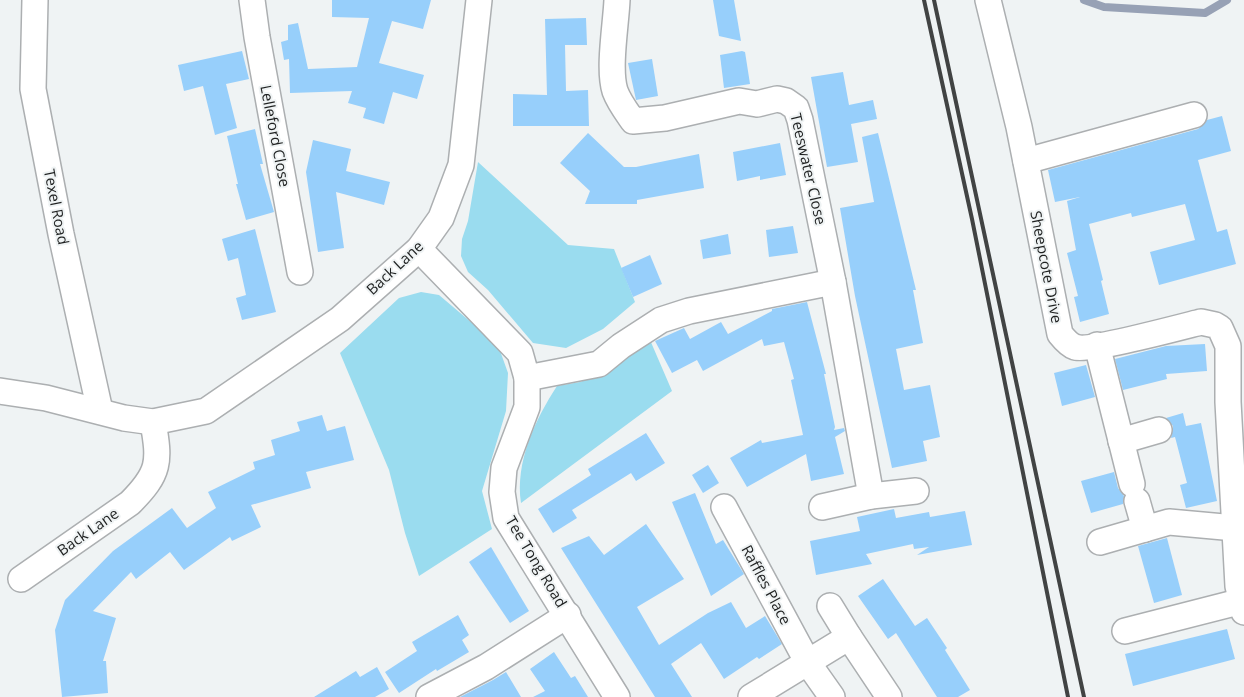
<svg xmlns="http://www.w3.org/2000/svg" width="1244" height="697" viewBox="0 0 1244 697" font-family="'Open Sans',sans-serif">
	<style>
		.green { fill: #9adcef }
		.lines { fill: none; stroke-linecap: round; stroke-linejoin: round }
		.stream { stroke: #97a1b5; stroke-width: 8 }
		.building { fill: #97cffb }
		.minor-casing { stroke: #acafb1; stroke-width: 28 }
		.minor { stroke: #fff; stroke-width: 25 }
		.rail { stroke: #414343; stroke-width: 4 }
		.labels { text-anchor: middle; stroke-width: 4; stroke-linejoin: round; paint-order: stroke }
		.street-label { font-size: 15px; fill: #1f2121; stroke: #eff3f4 }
	</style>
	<rect width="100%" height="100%" fill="#eff3f4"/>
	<g class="green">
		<polygon points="478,162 568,245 614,249 635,302 603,329 566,348 533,343 488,290 468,272 461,256 462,239 468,221"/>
		<polygon points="421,292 439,295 498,345 508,373 506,411 482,491 492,529 419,576 405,533 389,470 340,353 399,298"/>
		<path d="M650,340L672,391L521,503C515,462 535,420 557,386L580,382L613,369Z"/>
	</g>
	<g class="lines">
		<polyline class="stream" points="1084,0 1104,7 1205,13 1227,0"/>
	</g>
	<g class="building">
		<polygon points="332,0 431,0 423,29 392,21 379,63 424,75 417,99 393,92 384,124 363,118 366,108 348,103 352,91 290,93 289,59 284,60 281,42 288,40 288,25 298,23 308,69 357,67 369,18 332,17"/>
		<polygon points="713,0 734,0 741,41 719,36"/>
		<polygon points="586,18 587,45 565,45 566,91 588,90 589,126 513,126 513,94 547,95 545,19"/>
		<polygon points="242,51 249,79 226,84 237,128 215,135 203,86 184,91 178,65"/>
		<polygon points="742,51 745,52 750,84 724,88 720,55"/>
		<polygon points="652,59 658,96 636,100 628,63"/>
		<polygon points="843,72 849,105 873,100 877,119 851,124 858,162 827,167 811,77"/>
		<polygon points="1222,116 1231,151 1198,160 1217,232 1227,229 1236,264 1159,285 1150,252 1195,240 1185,204 1132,217 1131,213 1089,224 1103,280 1101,281 1109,314 1080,322 1074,297 1078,296 1067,253 1076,250 1067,201 1080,197 1055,202 1048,170 1198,129 1207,120"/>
		<polygon points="255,129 263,164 260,164 274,212 246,220 236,184 238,184 227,136"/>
		<polygon points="588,133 624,167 636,167 699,154 704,188 637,200 637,204 585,204 590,191 560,163"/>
		<polygon points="878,133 916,290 913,290 923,343 896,349 904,390 930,385 940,437 923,441 927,461 892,468 855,296 840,208 874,202 862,137"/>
		<polygon points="313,140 351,149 346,171 390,182 384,205 336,192 344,248 318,252 306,172"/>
		<polygon points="780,143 786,175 760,180 760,176 737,181 733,152"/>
		<polygon points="793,226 798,253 769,257 766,230"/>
		<polygon points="255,229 276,312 242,320 236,298 246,295 238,258 228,261 222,239"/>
		<polygon points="728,234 731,254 703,259 700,240"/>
		<polygon points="650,255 662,284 633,297 621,268"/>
		<polygon points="807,302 826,374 824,374 835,427 834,430 844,428 845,431 835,437 844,474 811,481 806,454 747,487 730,458 761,440 762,443 803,435 791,380 794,379 784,342 764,346 762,339 703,371 697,360 672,373 655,341 684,328 690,339 721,322 728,334 772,311 772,309"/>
		<polygon points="1205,344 1207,371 1166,374 1167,379 1123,390 1115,359 1166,346"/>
		<polygon points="1086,365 1095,397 1062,406 1054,373"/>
		<polygon points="1183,413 1186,426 1201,423 1217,501 1186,508 1180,485 1187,483 1175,437 1171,438 1173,426 1166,418"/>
		<polygon points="322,415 327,431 345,426 354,460 306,472 311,488 251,505 261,527 232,541 230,537 184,570 170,552 136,579 131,572 93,611 116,618 103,661 106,661 108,693 62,697 55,630 65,600 113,551 172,508 187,528 216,508 208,492 255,469 253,462 275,455 271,440 300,431 297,422"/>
		<polygon points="646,433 665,463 636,481 631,473 572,510 577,518 553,533 538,509 591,475 588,469"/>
		<polygon points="708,465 719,483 703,493 692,475"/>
		<polygon points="1114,472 1118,488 1124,496 1123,504 1091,513 1081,481"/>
		<polygon points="695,493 716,544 723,540 744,574 711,596 672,502"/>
		<polygon points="894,509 896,518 929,512 930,517 965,511 972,545 917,555 929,547 914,549 913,544 866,554 872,564 816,575 810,541 860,531 857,517"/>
		<polygon points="646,524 684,579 637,607 659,645 708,613 731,602 746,628 765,616 782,644 759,659 757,657 724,679 701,643 671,664 692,697 655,697 561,548 589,536 604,555"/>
		<polygon points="1167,538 1182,595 1154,603 1138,546"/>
		<polygon points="491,547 529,611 510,623 469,562"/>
		<polygon points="883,579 915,626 927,618 947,648 945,650 970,690 958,697 937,697 896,633 888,639 858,596"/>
		<polygon points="458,615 469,635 462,640 469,652 437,671 436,669 399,693 385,672 417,651 412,642"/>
		<polygon points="1227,629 1235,659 1133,686 1125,654"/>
		<polygon points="554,652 571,678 575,676 588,697 533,697 545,691 530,669"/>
		<polygon points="377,667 389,689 375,697 314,697 356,671 360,677"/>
		<polygon points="506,672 521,697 460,697 493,680"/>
	</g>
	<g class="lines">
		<defs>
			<g id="minor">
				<polyline points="35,0 33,89 61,234 100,411"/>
				<polyline points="252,0 257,37 300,272"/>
				<path d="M617,0C616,24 608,69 615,91C619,102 626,111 633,121L665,118L739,101L757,104L777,99L786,101L796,108L800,120L833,282L871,496"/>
				<path d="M988,0L1019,127L1060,334C1064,339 1069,345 1075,347C1088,352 1181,327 1201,322L1215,325L1220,328L1228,346V402L1238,586L1244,612"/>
				<polyline points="1026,161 1194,115"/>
				<polyline points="419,249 520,353 527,378 527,407 504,468 502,492 506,518 617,697"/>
				<polyline points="1097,345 1132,484"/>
				<polyline points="527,378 599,364 621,346 661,320 689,311 833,282"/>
				<polyline points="0,391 46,398 124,418 153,422 206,411 340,319 419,249 441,218 461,165 479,0"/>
				<polyline points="1121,441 1159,430"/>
				<polyline points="1137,501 1145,529"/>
				<polyline points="724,507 808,663 832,697"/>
				<polyline points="822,507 871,496 916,491"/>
				<polyline points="1100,542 1169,522 1235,528"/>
				<path d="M21,579L130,503C160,473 160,462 153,422"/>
				<polyline points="830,606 849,637"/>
				<polyline points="1125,631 1242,601"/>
				<polyline points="429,697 486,667 568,615"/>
				<polyline points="751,697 849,637 889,697"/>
			</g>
		</defs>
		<use href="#minor" class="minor-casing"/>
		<use href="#minor" class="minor"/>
		<g class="rail">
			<polyline points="924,0 972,219 1068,697"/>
			<polyline points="934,0 1084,697"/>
		</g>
	</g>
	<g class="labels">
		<g class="street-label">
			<text transform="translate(275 136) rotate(79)" y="5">Lelleford Close</text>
			<text transform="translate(808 169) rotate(77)" y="5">Teeswater Close</text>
			<text transform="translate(56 207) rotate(79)" y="5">Texel Road</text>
			<text transform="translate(1046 267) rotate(79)" y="5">Sheepcote Drive</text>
			<text transform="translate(395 268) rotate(-43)" y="5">Back Lane</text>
			<text transform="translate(88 532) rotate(-35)" y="5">Back Lane</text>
			<text transform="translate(536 562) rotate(59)" y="5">Tee Tong Road</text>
			<text transform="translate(766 585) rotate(62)" y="5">Raffles Place</text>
		</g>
	</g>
</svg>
